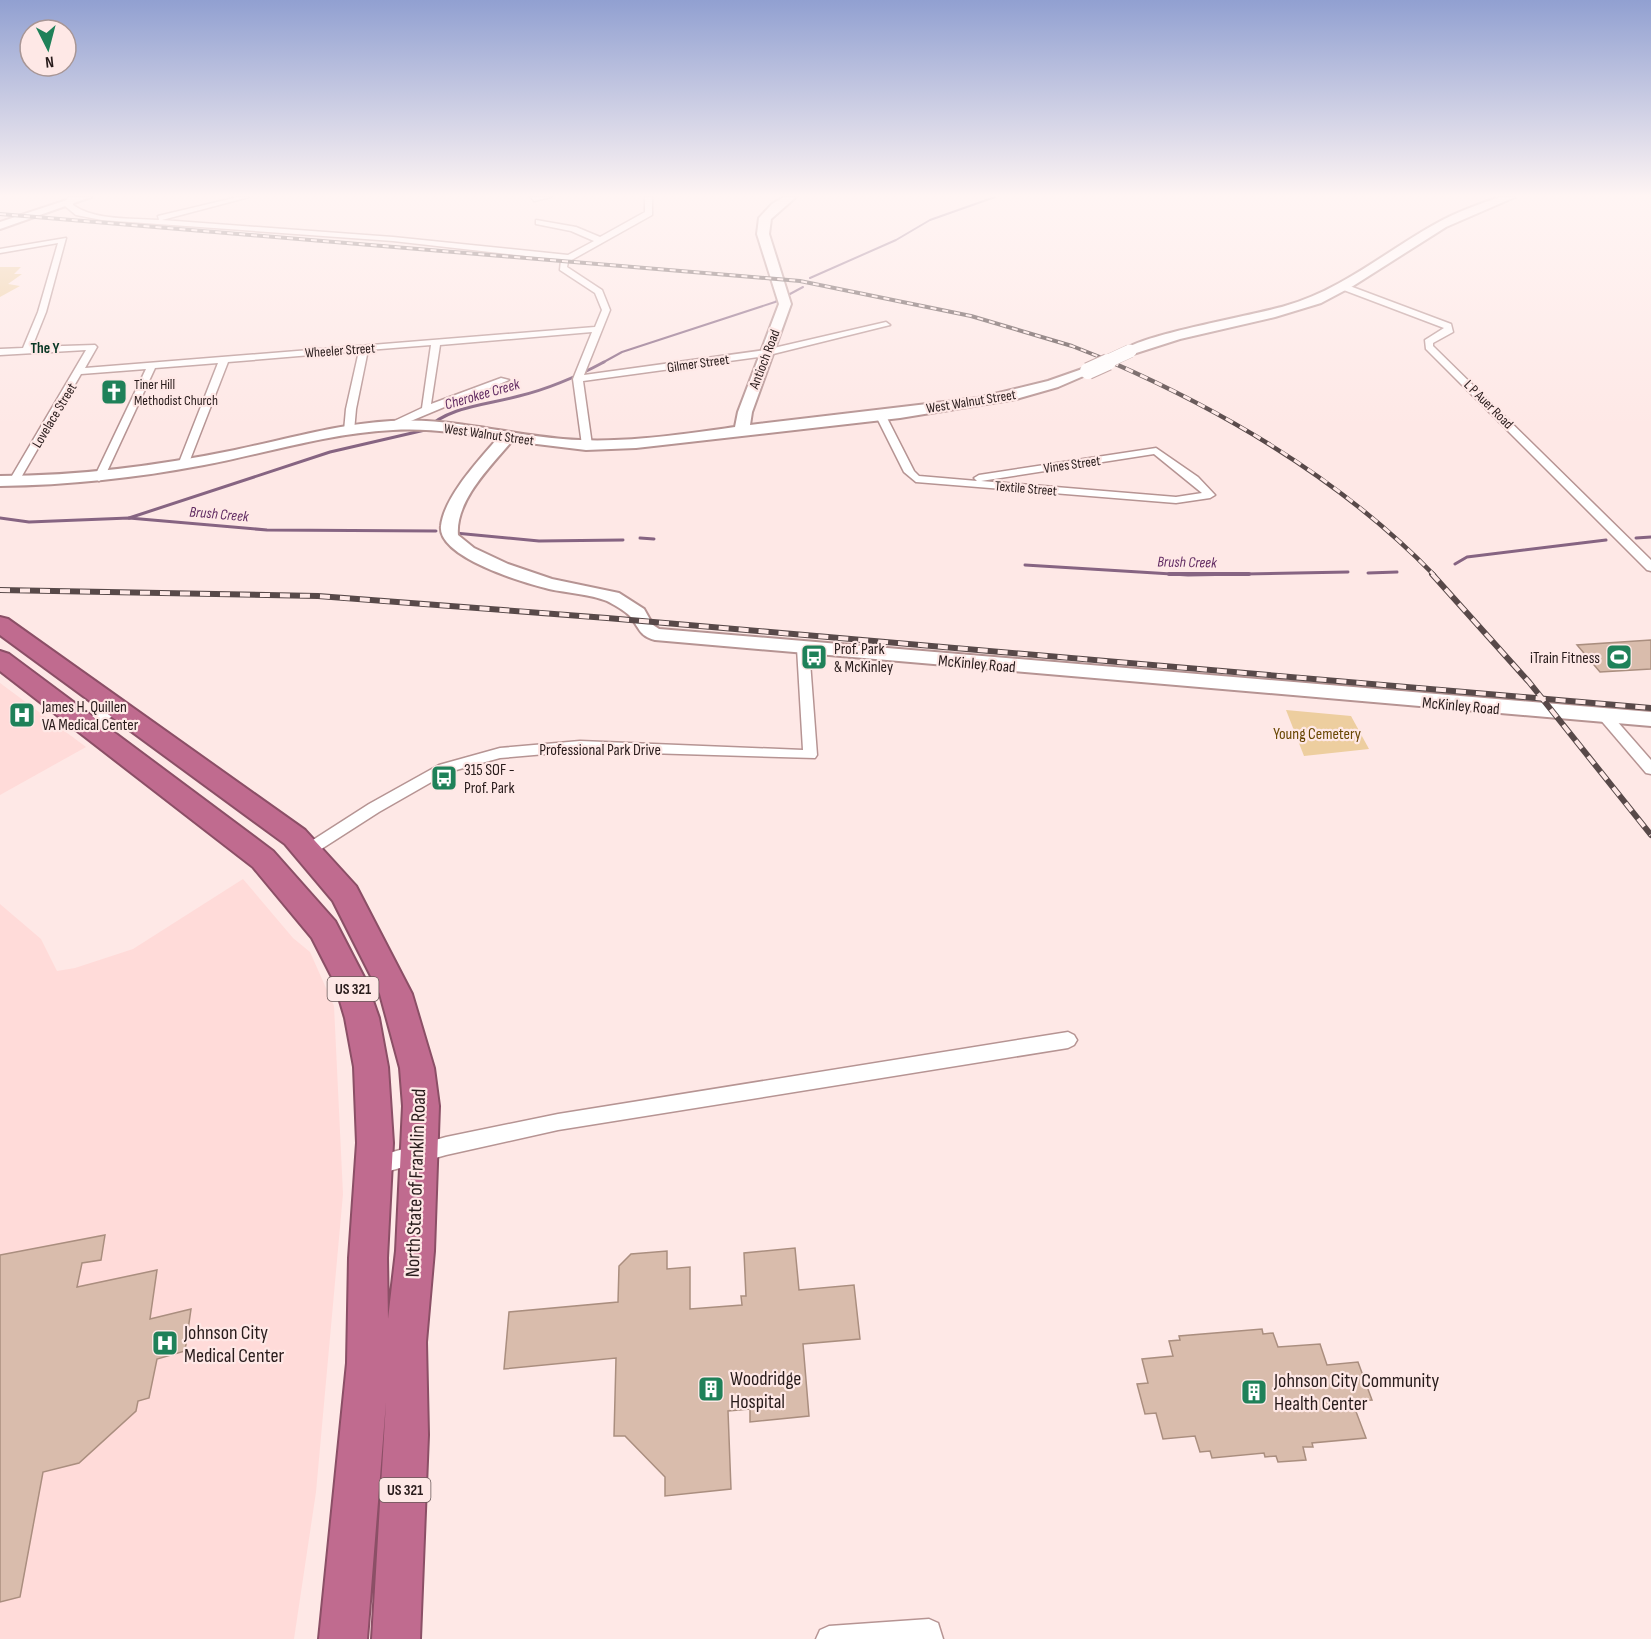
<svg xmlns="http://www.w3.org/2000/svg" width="1651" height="1639" viewBox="0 0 1651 1639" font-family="'Sofia Sans Condensed',sans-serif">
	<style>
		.built { fill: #ffdbd9 }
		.green { fill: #edce9f }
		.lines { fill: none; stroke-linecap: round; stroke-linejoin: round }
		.stream-far2 { stroke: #866482; stroke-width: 2 }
		.stream-far1 { stroke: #866482; stroke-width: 3 }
		.stream { stroke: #866482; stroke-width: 4 }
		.building { fill: #d9bcac; stroke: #aa8e7f; stroke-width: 1.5 }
		.street-casing { stroke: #b69493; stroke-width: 3 }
		.secondary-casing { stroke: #b69493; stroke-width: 4 }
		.highway-casing { stroke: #8b4f66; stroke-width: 4 }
		.street { fill: #fff; fill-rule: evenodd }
		.secondary { fill: #fff; fill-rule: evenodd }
		.highway { fill: #c06b8f; fill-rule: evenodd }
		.rail-far2-casing { stroke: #584949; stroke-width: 4 }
		.rail-far1-casing { stroke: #584949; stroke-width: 4.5 }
		.rail-casing { stroke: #584949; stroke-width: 6 }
		.rail-far2 { stroke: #fee8e6; stroke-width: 2; stroke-dasharray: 6; stroke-linecap: butt }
		.rail-far1 { stroke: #fee8e6; stroke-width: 3; stroke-dasharray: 8; stroke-linecap: butt }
		.rail { stroke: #fee8e6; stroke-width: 4; stroke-dasharray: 10; stroke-linecap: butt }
		.secondary-bridge-far1-casing { stroke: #b69493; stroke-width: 14; stroke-linecap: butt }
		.secondary-bridge-casing { stroke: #b69493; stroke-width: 18; stroke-linecap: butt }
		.secondary-bridge-far1 { stroke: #fff; stroke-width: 13 }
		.secondary-bridge { stroke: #fff; stroke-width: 16 }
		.labels { text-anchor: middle; stroke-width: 4.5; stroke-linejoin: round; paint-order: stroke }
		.far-street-label { font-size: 14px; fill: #281b1b; stroke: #fee8e6 }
		.far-poi-label { font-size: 14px; fill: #281b1b; stroke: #fee8e6; text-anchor: start }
		.far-neighbourhood-label { font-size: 15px; font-weight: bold; fill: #073623; stroke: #fee8e6 }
		.far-water-label { font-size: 15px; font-style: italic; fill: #612b62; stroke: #fee8e6 }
		.shield { fill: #fee8e6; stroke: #685858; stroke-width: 1.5 }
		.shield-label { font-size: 15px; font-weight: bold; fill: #281b1b }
		.poi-label { font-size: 16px; fill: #281b1b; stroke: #fee8e6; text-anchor: start }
		.street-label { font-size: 16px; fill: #281b1b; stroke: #fee8e6 }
		.park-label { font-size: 16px; fill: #694703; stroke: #fee8e6 }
		.near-street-label { font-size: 20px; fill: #281b1b; stroke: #fee8e6 }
		.near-poi-label { font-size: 20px; fill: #281b1b; stroke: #fee8e6; text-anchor: start }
	</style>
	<rect width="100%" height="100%" fill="#fee8e6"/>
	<g class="built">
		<polygon points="0,683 86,747 0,795"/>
		<polygon points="243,879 293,938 310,952 334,1006 343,1194 316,1492 294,1639 0,1639 0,904 41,939 57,971 75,968 133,949"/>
	</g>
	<g class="green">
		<polygon points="0,267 21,267 14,274 22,274 8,284 20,286 0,297"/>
		<polygon points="1286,710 1351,716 1369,749 1304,756"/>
	</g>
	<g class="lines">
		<g class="stream-far2">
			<polyline points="810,278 896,240 930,220 995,197"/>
			<polyline points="602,363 622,352 775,302 803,287"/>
		</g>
		<g class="stream-far1">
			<polyline points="0,518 29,522 129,518 267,530 436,531"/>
			<path d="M129,518L330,452L425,430C449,406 487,405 519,396C548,389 578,376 604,362"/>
			<polyline points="455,533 539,541 623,540"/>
			<polyline points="640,538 654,539"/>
			<polyline points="1636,538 1651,537"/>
			<polyline points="1455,564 1467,557 1606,540"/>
			<polyline points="1025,565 1188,575 1348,572"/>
			<polyline points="1368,573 1397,572"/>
		</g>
		<polyline class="stream" points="1169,574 1249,574"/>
	</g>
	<g class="building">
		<polygon points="1651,640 1651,669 1600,672 1577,645"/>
		<polygon points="105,1235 101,1260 82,1263 77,1287 157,1270 150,1319 191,1309 185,1351 157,1359 149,1398 138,1401 136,1411 79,1463 43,1472 20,1597 0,1602 0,1255"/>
		<polygon points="795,1248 799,1290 854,1285 860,1339 803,1344 809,1416 750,1422 750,1409 728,1411 731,1489 665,1496 665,1477 625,1436 614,1436 616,1358 504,1369 509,1312 618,1302 619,1266 631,1254 667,1251 667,1269 690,1267 690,1309 742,1305 741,1296 746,1296 744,1253"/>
		<polygon points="1262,1329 1263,1334 1273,1333 1278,1347 1320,1344 1327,1365 1358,1362 1372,1400 1352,1401 1366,1438 1312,1443 1313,1447 1303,1447 1306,1460 1278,1462 1276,1456 1265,1457 1264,1453 1212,1458 1210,1451 1200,1452 1195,1436 1163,1439 1156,1413 1145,1414 1137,1384 1148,1383 1142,1359 1173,1356 1169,1341 1180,1340 1179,1336"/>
	</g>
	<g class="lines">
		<defs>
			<g id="street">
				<path d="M68,197H74L73,205C96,221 132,218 159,220L158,216L238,197H249L162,220L393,237L568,255L594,241L571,231L536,224V220L576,227L600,237L645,212V197H652V215L568,262L567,267L602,290L610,310L584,375L765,350L886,322L890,325L765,356L583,381L592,445L587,448L582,445L573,379L592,332L440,345L431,404L501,378L509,380L394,428L390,427V423L422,408L431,345L368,350L356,409L354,431L349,434L344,431L346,409L359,351L228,362L188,465L183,468L178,465L218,363L155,368L104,478L99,481L94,478L146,369L81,374L19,481L14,484L9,481L86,350L0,355V349L23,348L38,312L58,243L0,253V249L66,238L46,312L32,347L95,345L97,347L85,368L595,327L602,310L595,293L560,270L561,260L393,241L102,220L76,215L65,206Z"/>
				<polygon points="531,197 551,197 534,201"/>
				<polygon points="1341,285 1347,285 1451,324 1453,332 1433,343 1433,346 1651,560 1651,571 1647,570 1426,349 1425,340 1444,328 1341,289"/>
				<path d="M876,412L885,414L914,471L919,476L977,481L974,478L979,475L1156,448L1198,477L1215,495L1210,498L1176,503L916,482L904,472L875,414ZM1154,454L1202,493L1176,497L981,481Z"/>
				<polygon points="803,644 809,648 817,755 815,758 580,751 500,758 449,772 379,812 312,855 302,855 299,851 302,847 369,804 439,765 500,748 580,741 803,750 797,648"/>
				<polygon points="116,705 123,709 121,712 92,727 87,729 80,724 82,721"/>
				<polygon points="1604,710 1609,712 1651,760 1651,774 1646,773 1599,718 1597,715"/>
				<polygon points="1068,1032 1074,1035 1077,1040 1074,1045 1068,1048 558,1130 446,1155 375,1175 368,1172 365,1166 368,1160 375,1157 446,1137 558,1114"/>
				<polygon points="929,1619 938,1623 943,1639 816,1639 820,1630 829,1626"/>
			</g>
			<g id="secondary">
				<polygon points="76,197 91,197 0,229 0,222"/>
				<path d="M784,197H796L771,219L769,234L791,304L752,412L750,425L978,398L1048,381L1088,367L1095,371L1058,387L1016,399L900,418L636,448L586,450L512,441C491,466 455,501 458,535L474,548L508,564L552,579L619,593L644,609L653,625L659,629L1651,712V726L655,640C639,636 639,627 630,616C625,611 613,604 607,601C590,594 567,593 549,589C524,583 437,557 441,526C444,497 479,460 497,439C463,433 428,428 393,430C329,433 267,453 204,465C136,478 69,485 0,486V476C79,476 157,466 235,450C287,439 338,424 391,421C449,417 505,434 563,439C620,444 678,435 735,427L738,412L779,304L757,234L759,218L772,204Z"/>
				<path d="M1500,197H1515L1446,227L1353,286L1321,303L1275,317L1180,339L1130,355L1123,351C1138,335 1256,315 1285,306C1342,290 1386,251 1437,223C1457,212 1479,204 1500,197Z"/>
			</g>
			<polygon id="highway" points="0,617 8,619 305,830 356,886 412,994 434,1068 439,1106 434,1251 426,1342 428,1435 420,1639 372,1639 386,1402 367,1639 319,1639 347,1363 349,1258 357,1143 354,1067 345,1018 334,981 312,938 253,867 0,671 0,651 9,654 273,851 335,921 366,981 379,1018 388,1067 393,1143 387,1258 388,1319 396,1251 403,1106 400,1068 380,994 333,901 285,844 0,635"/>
		</defs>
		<use href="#street" class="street-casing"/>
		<use href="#secondary" class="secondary-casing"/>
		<use href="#highway" class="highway-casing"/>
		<use href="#street" class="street"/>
		<use href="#secondary" class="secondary"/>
		<use href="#highway" class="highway"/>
		<defs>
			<polyline id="rail-far2" points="0,214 800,281 971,316 1072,346 1115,363"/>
			<path id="rail-far1" d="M1111,362C1230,414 1343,481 1434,575"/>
			<g id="rail">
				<polyline points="1432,574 1529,682 1651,835"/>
				<polyline points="0,590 318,596 607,618 1651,708"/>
			</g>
		</defs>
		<use href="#rail-far2" class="rail-far2-casing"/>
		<use href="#rail-far1" class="rail-far1-casing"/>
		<use href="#rail" class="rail-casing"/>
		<use href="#rail-far2" class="rail-far2"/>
		<use href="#rail-far1" class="rail-far1"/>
		<use href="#rail" class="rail"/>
		<defs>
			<polyline id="secondary-bridge-far1" points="1104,363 1130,351"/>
			<polyline id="secondary-bridge" points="1088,371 1108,362"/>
		</defs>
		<use href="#secondary-bridge-far1" class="secondary-bridge-far1-casing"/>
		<use href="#secondary-bridge" class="secondary-bridge-casing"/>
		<use href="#secondary-bridge-far1" class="secondary-bridge-far1"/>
		<use href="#secondary-bridge" class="secondary-bridge"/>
	</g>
	<linearGradient id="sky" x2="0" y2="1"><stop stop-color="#91a0d1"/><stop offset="0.46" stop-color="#fff5f4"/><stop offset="1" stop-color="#fff5f4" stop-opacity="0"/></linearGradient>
	<rect width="1651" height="426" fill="url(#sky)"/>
	<defs>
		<symbol id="church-square" viewBox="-11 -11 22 22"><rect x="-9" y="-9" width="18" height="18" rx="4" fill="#1f8159" stroke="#fee8e6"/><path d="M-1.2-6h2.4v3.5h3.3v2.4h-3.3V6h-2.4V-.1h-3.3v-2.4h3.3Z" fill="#fff"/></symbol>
		<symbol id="bus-square" viewBox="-11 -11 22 22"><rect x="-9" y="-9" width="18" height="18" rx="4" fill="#1f8159" stroke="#fee8e6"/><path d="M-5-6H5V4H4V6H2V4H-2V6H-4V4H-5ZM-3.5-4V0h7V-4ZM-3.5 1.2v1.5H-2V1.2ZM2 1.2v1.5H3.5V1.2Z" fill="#fff"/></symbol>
		<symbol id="stadium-square" viewBox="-11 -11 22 22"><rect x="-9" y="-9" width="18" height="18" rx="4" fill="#1f8159" stroke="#fee8e6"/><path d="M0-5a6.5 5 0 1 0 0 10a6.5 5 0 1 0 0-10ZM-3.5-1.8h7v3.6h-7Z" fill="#fff"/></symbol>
		<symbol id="hospital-square" viewBox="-11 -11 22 22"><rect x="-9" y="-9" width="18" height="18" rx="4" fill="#1f8159" stroke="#fee8e6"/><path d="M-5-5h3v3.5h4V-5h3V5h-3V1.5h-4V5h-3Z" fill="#fff"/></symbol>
		<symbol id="building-square" viewBox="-11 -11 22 22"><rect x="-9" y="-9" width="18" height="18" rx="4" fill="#1f8159" stroke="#fee8e6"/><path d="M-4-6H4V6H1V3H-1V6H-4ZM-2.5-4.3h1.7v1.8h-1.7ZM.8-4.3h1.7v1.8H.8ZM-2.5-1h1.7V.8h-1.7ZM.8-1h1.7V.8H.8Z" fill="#fff"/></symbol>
	</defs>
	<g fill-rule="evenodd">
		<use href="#church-square" x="99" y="377" width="30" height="30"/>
		<use href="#bus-square" x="799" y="642" width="30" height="30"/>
		<use href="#stadium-square" x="1604" y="642" width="30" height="30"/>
		<use href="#hospital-square" x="7" y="700" width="30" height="30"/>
		<use href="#bus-square" x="429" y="763" width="30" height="30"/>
		<use href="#hospital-square" x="150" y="1328" width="30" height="30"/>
		<use href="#building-square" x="696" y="1374" width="30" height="30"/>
		<use href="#building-square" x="1239" y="1377" width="30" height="30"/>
	</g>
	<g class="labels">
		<g class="far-street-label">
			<text transform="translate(340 350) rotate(-4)" y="5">Wheeler Street</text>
			<text transform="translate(764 359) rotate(-69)" y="5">Antioch Road</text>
			<text transform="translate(698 363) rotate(-8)" y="5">Gilmer Street</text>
			<text transform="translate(971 401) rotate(-9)" y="5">West Walnut Street</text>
			<text transform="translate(1489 404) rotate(45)" y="5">L P Auer Road</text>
			<text transform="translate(54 415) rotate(-59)" y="5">Lovelace Street</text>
			<text transform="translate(489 434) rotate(8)" y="5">West Walnut Street</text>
			<text transform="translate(1072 464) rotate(-8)" y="5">Vines Street</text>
			<text transform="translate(1026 488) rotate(5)" y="5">Textile Street</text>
		</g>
		<g class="far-poi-label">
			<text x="134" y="389">Tiner Hill<tspan x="134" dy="16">Methodist Church</tspan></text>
		</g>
		<g class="far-neighbourhood-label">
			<text x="45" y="353">The Y</text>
		</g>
		<g class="far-water-label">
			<text transform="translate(482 394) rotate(-16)" y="5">Cherokee Creek</text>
			<text transform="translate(219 514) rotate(5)" y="5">Brush Creek</text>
			<text transform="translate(1187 562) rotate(1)" y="5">Brush Creek</text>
		</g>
		<g class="shield">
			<rect x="327.5" y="977" width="51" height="24" rx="4.5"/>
			<rect x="379.5" y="1478" width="51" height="24" rx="4.5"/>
		</g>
		<g class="shield-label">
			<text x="353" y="994">US 321</text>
			<text x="405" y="1495">US 321</text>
		</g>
		<g class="poi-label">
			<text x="834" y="654">Prof. Park<tspan x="834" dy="18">&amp; McKinley</tspan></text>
			<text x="1600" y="663" text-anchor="end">iTrain Fitness</text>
			<text x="42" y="712">James H. Quillen<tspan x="42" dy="18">VA Medical Center</tspan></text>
			<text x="464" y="775">315 SOF -<tspan x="464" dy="18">Prof. Park</tspan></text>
		</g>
		<g class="street-label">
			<text transform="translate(977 663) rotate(5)" y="6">McKinley Road</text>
			<text transform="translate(1461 705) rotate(5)" y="6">McKinley Road</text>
			<text x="600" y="755">Professional Park Drive</text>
		</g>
		<g class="park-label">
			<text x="1317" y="739">Young Cemetery</text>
		</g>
		<g class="near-street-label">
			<text transform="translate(415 1183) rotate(-88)" y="7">North State of Franklin Road</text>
		</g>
		<g class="near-poi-label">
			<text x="184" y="1339">Johnson City<tspan x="184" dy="23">Medical Center</tspan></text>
			<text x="730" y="1385">Woodridge<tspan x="730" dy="23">Hospital</tspan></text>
			<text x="1274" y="1387">Johnson City Community<tspan x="1274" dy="23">Health Center</tspan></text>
		</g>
	</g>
	<g transform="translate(48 48) rotate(174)"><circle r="28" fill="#fee8e6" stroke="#a89695" stroke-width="1.5"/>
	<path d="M0-4.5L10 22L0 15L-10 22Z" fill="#1f8159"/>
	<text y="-9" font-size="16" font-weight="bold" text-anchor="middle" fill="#281b1b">N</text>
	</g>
</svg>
